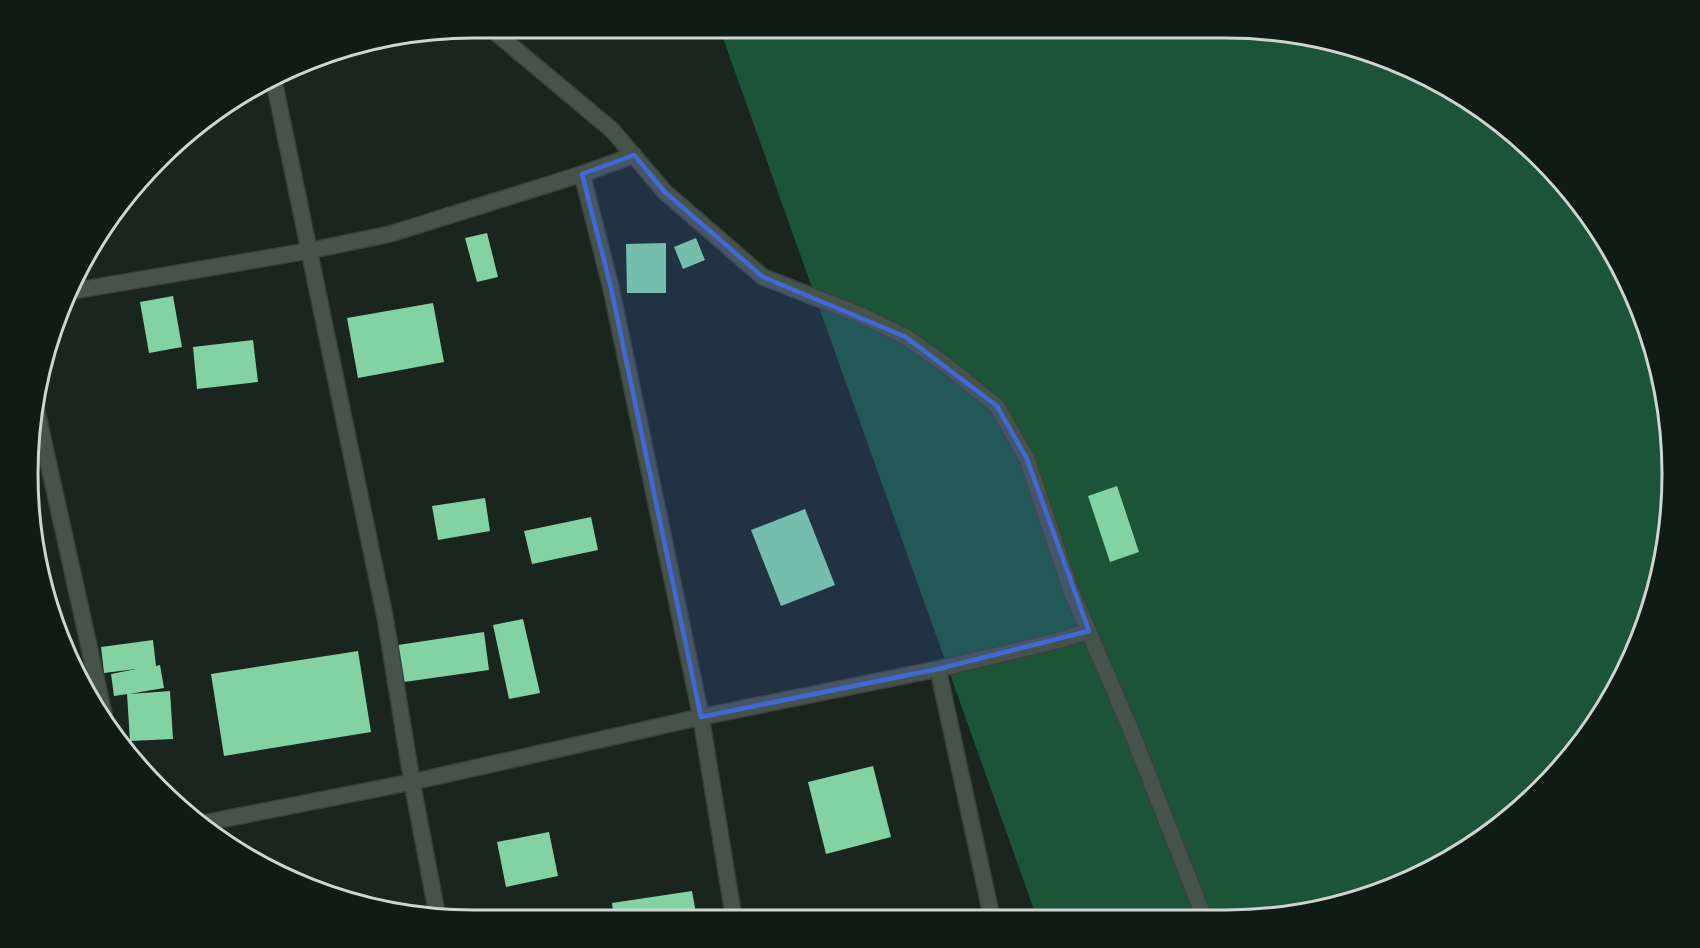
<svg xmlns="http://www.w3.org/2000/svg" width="1700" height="948" viewBox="0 0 1700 948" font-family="Manrope,sans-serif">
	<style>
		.green { fill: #1b5436 }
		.building { fill: #83d2a2 }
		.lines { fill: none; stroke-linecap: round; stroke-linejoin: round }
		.minor-casing { stroke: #39423c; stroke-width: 18 }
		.minor { stroke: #46534b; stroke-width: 15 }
		.marked { fill: #4069d6; fill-opacity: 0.2; stroke: #4069d6; stroke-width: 4.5; stroke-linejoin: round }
		.rim { fill: none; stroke: #ced5d0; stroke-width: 3 }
	</style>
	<rect width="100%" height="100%" fill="#1a251e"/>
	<polygon class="green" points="719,27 1255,28 1369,51 1450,87 1521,138 1581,202 1627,277 1658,359 1672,445 1669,533 1649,618 1613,698 1542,790 1474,846 1370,897 1284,917 1037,918"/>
	<g class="building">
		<polygon points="487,233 498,277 477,282 465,238"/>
		<polygon points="696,238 705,260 683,269 674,247"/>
		<polygon points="666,243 666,293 627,293 626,244"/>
		<polygon points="173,296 182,347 149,353 140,302"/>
		<polygon points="433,303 444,362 358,378 347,318"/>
		<polygon points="253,340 258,382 197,389 193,347"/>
		<polygon points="1117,486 1139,552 1110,562 1088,496"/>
		<polygon points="485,498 490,531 438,540 432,506"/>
		<polygon points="805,509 835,585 781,606 751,530"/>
		<polygon points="591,517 598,550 532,564 524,531"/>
		<polygon points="523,619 540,693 509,699 493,625"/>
		<polygon points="484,632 489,670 404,682 398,645"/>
		<polygon points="153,640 156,666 160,665 164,688 129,694 170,691 173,739 130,741 127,694 114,696 111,674 136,669 104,673 101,647"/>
		<polygon points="358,651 371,732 224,756 211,674"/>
		<polygon points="873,766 891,837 826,854 808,782"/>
		<polygon points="549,832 558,876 506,887 497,842"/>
		<polygon points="692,891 697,919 614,919 612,903"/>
	</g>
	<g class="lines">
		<defs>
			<g id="minor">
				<polyline points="489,27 612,130 665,192 763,277 863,316 906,337 946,365 997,406 1027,459 1070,588 1128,723 1204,917"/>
				<polyline points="274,81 385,617 412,782 438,919"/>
				<polyline points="582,174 611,288 701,717 734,919"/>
				<polyline points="73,291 308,251 390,234 582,174 634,155"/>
				<polyline points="37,412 104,714"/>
				<polyline points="938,669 992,918"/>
				<polyline points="204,823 412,782 701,717 938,669 1057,641 1089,631"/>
			</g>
		</defs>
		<use href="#minor" class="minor-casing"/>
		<use href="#minor" class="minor"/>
	</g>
	<path class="marked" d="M634,155L665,192L763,277L906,337L997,406L1027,459L1089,631L938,669L701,717L611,288L582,174Z"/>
	<path d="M0 0H1700V948H0ZM474 38H1226A436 436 0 0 1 1662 474V474A436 436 0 0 1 1226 910H474A436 436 0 0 1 38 474V474A436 436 0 0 1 474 38Z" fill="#111b15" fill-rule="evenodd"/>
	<path class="rim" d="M474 38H1226A436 436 0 0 1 1662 474V474A436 436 0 0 1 1226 910H474A436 436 0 0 1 38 474V474A436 436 0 0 1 474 38Z"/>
</svg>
